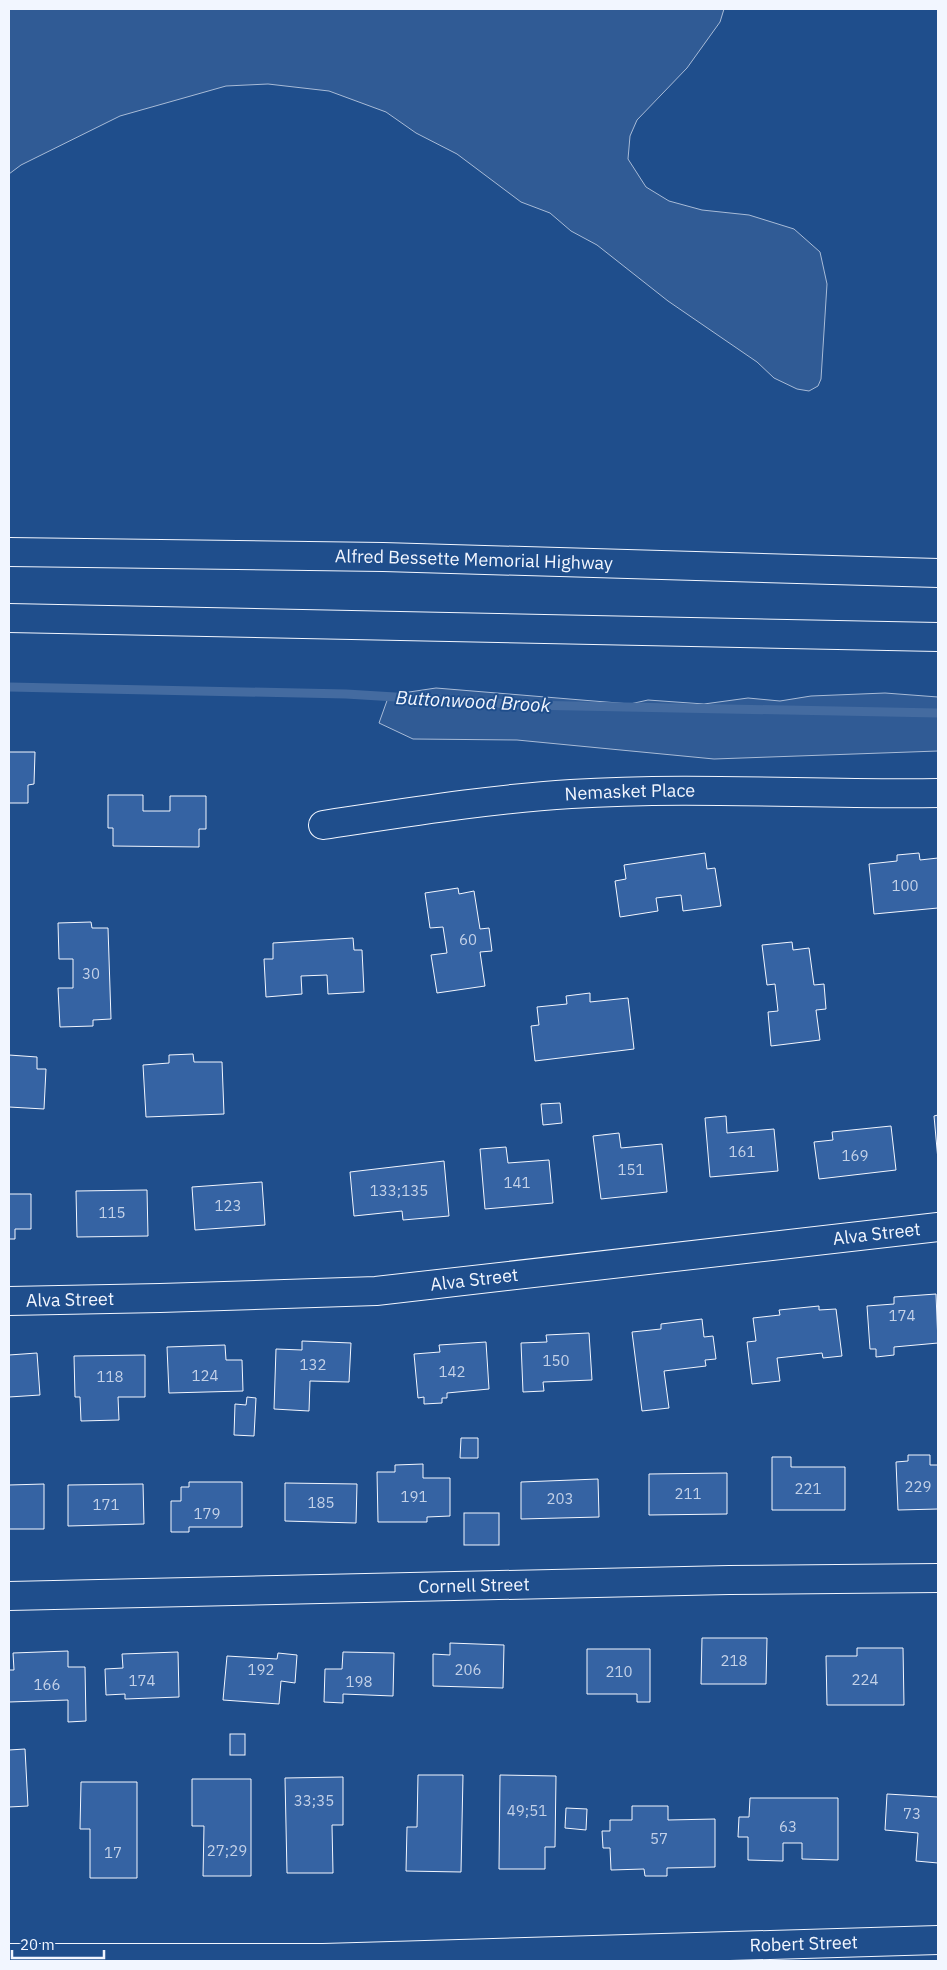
<svg xmlns="http://www.w3.org/2000/svg" width="947" height="1970" viewBox="0 0 947 1970" font-family="'IBM Plex Sans',sans-serif">
	<style>
		.built { fill: #305b95; stroke: #a8bbd7 }
		.lines { fill: none; stroke-linecap: round; stroke-linejoin: round }
		.stream { stroke: #446ba0; stroke-width: 9 }
		.building { fill: #3563a3; stroke: #f2f6ff }
		.street-casing { stroke: #f2f6ff; stroke-width: 30 }
		.highway-casing { stroke: #f2f6ff; stroke-width: 30 }
		.street { stroke: #1f4e8c; stroke-width: 28 }
		.highway { stroke: #1f4e8c; stroke-width: 28 }
		.labels { text-anchor: middle; stroke-width: 4; stroke-linejoin: round; paint-order: stroke }
		.number-label { font-size: 15px; fill: #c3d1e8 }
		.street-label { font-size: 18px; fill: #f2f6ff; stroke: #1f4e8c }
		.water-label { font-size: 19px; font-style: italic; fill: #f2f6ff; stroke: #1f4e8c }
	</style>
	<rect width="100%" height="100%" fill="#1f4e8c"/>
	<g class="built">
		<polygon points="9,9 724,9 720,22 687,68 637,120 630,136 628,159 646,187 669,201 702,210 749,215 794,229 820,252 827,284 821,379 818,386 809,391 797,389 774,378 757,362 668,301 597,245 571,231 550,213 521,202 457,154 416,133 386,112 329,91 268,84 226,86 120,116 21,165 9,174"/>
		<polygon points="436,688 630,704 648,700 704,704 748,698 780,701 811,696 885,693 938,697 938,751 714,759 517,740 413,739 379,723 389,695"/>
	</g>
	<g class="lines">
		<polyline class="stream" points="9,687 346,694 525,705 938,713"/>
	</g>
	<g class="building">
		<polygon points="9,752 35,752 34,784 28,785 28,803 9,803"/>
		<polygon points="108,795 143,795 143,811 170,811 170,796 206,796 206,829 199,829 199,847 113,846 113,828 108,828"/>
		<polygon points="705,853 707,869 715,868 721,906 683,911 681,895 656,898 658,911 620,917 615,881 626,879 624,865"/>
		<polygon points="919,853 920,860 938,858 938,908 874,914 869,864 897,861 897,855"/>
		<polygon points="458,888 459,894 474,891 480,929 489,928 492,951 480,952 485,986 437,993 431,955 447,953 443,927 430,928 425,893"/>
		<polygon points="91,922 92,928 108,928 111,1019 93,1020 93,1026 60,1027 58,988 73,988 73,959 59,959 58,923"/>
		<polygon points="353,938 354,950 362,950 364,992 328,994 327,975 301,976 302,994 266,997 264,959 273,959 273,943"/>
		<polygon points="792,942 793,950 809,948 814,985 824,984 826,1009 816,1010 820,1040 771,1046 768,1012 778,1011 775,984 767,985 762,945"/>
		<polygon points="590,993 590,1002 628,998 634,1049 535,1061 531,1026 539,1025 537,1007 567,1004 566,996"/>
		<polygon points="193,1054 194,1062 222,1062 224,1114 146,1117 143,1065 169,1063 169,1055"/>
		<polygon points="9,1055 37,1057 37,1069 46,1069 44,1109 9,1107"/>
		<polygon points="560,1103 562,1123 543,1125 541,1104"/>
		<polygon points="938,1115 938,1160 934,1116"/>
		<polygon points="726,1116 727,1133 774,1129 778,1171 710,1177 705,1118"/>
		<polygon points="891,1126 896,1170 819,1179 814,1142 833,1140 832,1132"/>
		<polygon points="619,1133 621,1148 662,1144 667,1192 601,1199 593,1136"/>
		<polygon points="506,1147 508,1163 549,1160 553,1203 485,1209 480,1149"/>
		<polygon points="444,1161 449,1216 403,1220 402,1211 354,1216 350,1172"/>
		<polygon points="262,1182 265,1225 195,1230 192,1187"/>
		<polygon points="147,1190 148,1236 77,1237 76,1191"/>
		<polygon points="9,1194 31,1194 31,1229 15,1229 15,1239 9,1239"/>
		<polygon points="936,1294 938,1343 894,1347 894,1355 876,1357 876,1349 870,1349 867,1306 894,1304 894,1297"/>
		<polygon points="819,1306 819,1310 836,1309 842,1356 823,1358 822,1353 777,1358 780,1381 752,1384 747,1342 756,1341 753,1318 780,1315 779,1310"/>
		<polygon points="702,1319 704,1337 713,1336 716,1359 705,1360 706,1366 664,1371 669,1408 642,1411 632,1332 661,1329 661,1324"/>
		<polygon points="589,1333 592,1380 543,1382 544,1391 523,1392 521,1343 547,1342 546,1335"/>
		<polygon points="302,1341 351,1343 349,1382 310,1381 309,1411 274,1409 276,1349 302,1350"/>
		<polygon points="486,1342 489,1389 447,1393 447,1398 442,1398 442,1403 424,1404 424,1397 418,1398 414,1354 440,1352 439,1345"/>
		<polygon points="225,1345 226,1360 242,1360 243,1391 169,1393 167,1347"/>
		<polygon points="37,1353 40,1395 9,1397 9,1355"/>
		<polygon points="145,1355 145,1397 118,1397 119,1420 81,1421 80,1397 75,1397 74,1356"/>
		<polygon points="247,1397 256,1398 254,1436 234,1435 235,1404 246,1405"/>
		<polygon points="461,1438 478,1438 478,1458 460,1458"/>
		<polygon points="908,1455 930,1455 930,1465 938,1465 938,1509 898,1510 896,1462 908,1461"/>
		<polygon points="772,1457 791,1457 791,1467 845,1467 845,1510 772,1510"/>
		<polygon points="423,1464 423,1478 450,1478 450,1516 427,1517 427,1522 378,1522 377,1472 395,1472 395,1465"/>
		<polygon points="727,1473 727,1514 649,1515 649,1474"/>
		<polygon points="598,1479 599,1517 521,1519 521,1482"/>
		<polygon points="189,1482 242,1482 242,1527 189,1527 189,1532 171,1532 171,1501 181,1501 181,1487 189,1487"/>
		<polygon points="285,1483 357,1484 356,1523 285,1521"/>
		<polygon points="44,1484 44,1529 9,1529 9,1485"/>
		<polygon points="143,1484 144,1524 68,1526 68,1485"/>
		<rect x="464" y="1513" width="35" height="32"/>
		<polygon points="702,1638 767,1638 766,1684 701,1684"/>
		<polygon points="450,1643 504,1645 503,1688 433,1686 433,1654 450,1655"/>
		<polygon points="857,1648 903,1648 904,1705 827,1705 826,1656 857,1656"/>
		<polygon points="587,1649 650,1649 650,1702 637,1702 637,1694 587,1694"/>
		<polygon points="68,1651 68,1667 85,1667 86,1721 68,1722 68,1700 9,1702 9,1670 14,1670 13,1653"/>
		<polygon points="178,1652 179,1697 125,1699 125,1694 106,1695 105,1669 123,1668 122,1654"/>
		<polygon points="343,1652 394,1653 393,1696 343,1694 343,1703 324,1702 325,1669 342,1669"/>
		<polygon points="278,1653 297,1655 295,1683 281,1681 279,1704 223,1700 227,1656 277,1659"/>
		<rect x="230" y="1734" width="15" height="21"/>
		<polygon points="25,1749 28,1806 9,1807 9,1750"/>
		<polygon points="418,1775 463,1775 461,1872 406,1871 407,1827 417,1827"/>
		<polygon points="500,1775 556,1776 555,1847 545,1847 545,1869 499,1869"/>
		<polygon points="343,1777 343,1825 332,1825 333,1873 287,1873 285,1778"/>
		<polygon points="192,1779 251,1779 251,1876 203,1876 204,1826 192,1826"/>
		<polygon points="81,1782 137,1782 137,1878 90,1878 90,1829 80,1829"/>
		<polygon points="887,1794 938,1797 938,1863 916,1861 918,1833 885,1830"/>
		<polygon points="750,1798 838,1798 838,1860 802,1859 802,1843 783,1843 783,1861 748,1860 748,1837 738,1837 739,1817 749,1817"/>
		<polygon points="632,1806 668,1806 668,1820 715,1819 715,1867 667,1868 667,1876 645,1876 644,1869 611,1870 610,1848 603,1848 602,1831 610,1831 610,1820 632,1820"/>
		<polygon points="566,1808 587,1809 586,1830 565,1828"/>
	</g>
	<g class="lines">
		<defs>
			<g id="street">
				<path id="s1" d="M323,825C404,813 490,799 571,794C693,786 816,795 938,793"/>
				<path id="s2" d="M9,1301L160,1298L376,1291L938,1227"/>
				<path id="s3" d="M9,1596L729,1580L938,1578"/>
				<path id="s4" d="M9,1958H323L938,1940"/>
			</g>
			<g id="highway">
				<path id="s5" d="M9,552L383,557L938,573"/>
				<polyline points="9,618 938,637"/>
			</g>
		</defs>
		<use href="#street" class="street-casing"/>
		<use href="#highway" class="highway-casing"/>
		<use href="#street" class="street"/>
		<use href="#highway" class="highway"/>
	</g>
	<g class="labels">
		<g class="number-label">
			<text x="905" y="891">100</text>
			<text x="468" y="945">60</text>
			<text x="91" y="979">30</text>
			<text x="742" y="1157">161</text>
			<text x="855" y="1161">169</text>
			<text x="631" y="1175">151</text>
			<text x="517" y="1188">141</text>
			<text x="399" y="1196">133;135</text>
			<text x="228" y="1211">123</text>
			<text x="112" y="1218">115</text>
			<text x="902" y="1321">174</text>
			<text x="556" y="1366">150</text>
			<text x="313" y="1370">132</text>
			<text x="452" y="1377">142</text>
			<text x="205" y="1381">124</text>
			<text x="110" y="1382">118</text>
			<text x="918" y="1492">229</text>
			<text x="808" y="1494">221</text>
			<text x="688" y="1499">211</text>
			<text x="414" y="1502">191</text>
			<text x="560" y="1504">203</text>
			<text x="321" y="1508">185</text>
			<text x="106" y="1510">171</text>
			<text x="207" y="1519">179</text>
			<text x="734" y="1666">218</text>
			<text x="261" y="1675">192</text>
			<text x="468" y="1675">206</text>
			<text x="619" y="1677">210</text>
			<text x="865" y="1685">224</text>
			<text x="142" y="1686">174</text>
			<text x="359" y="1687">198</text>
			<text x="47" y="1690">166</text>
			<text x="314" y="1806">33;35</text>
			<text x="527" y="1816">49;51</text>
			<text x="912" y="1819">73</text>
			<text x="788" y="1832">63</text>
			<text x="659" y="1844">57</text>
			<text x="227" y="1856">27;29</text>
			<text x="113" y="1858">17</text>
		</g>
		<g class="street-label">
			<text dy="6" stroke="none"><textPath href="#s5" startOffset="465">Alfred Bessette Memorial Highway</textPath></text>
			<text dy="6" stroke="none"><textPath href="#s1" startOffset="309">Nemasket Place</textPath></text>
			<text dy="6" stroke="none"><textPath href="#s2" startOffset="871">Alva Street</textPath></text>
			<text dy="6" stroke="none"><textPath href="#s2" startOffset="466">Alva Street</textPath></text>
			<text dy="6" stroke="none"><textPath href="#s2" startOffset="61">Alva Street</textPath></text>
			<text dy="6" stroke="none"><textPath href="#s3" startOffset="465">Cornell Street</textPath></text>
			<text dy="6" stroke="none"><textPath href="#s4" startOffset="795">Robert Street</textPath></text>
		</g>
		<g class="water-label">
			<text transform="translate(473 701) rotate(3)" y="7">Buttonwood Brook</text>
		</g>
	</g>
	<rect width="947" height="1970" fill="none" stroke="#f2f6ff" stroke-width="20"/>
	<path d="M12 1950v8h92v-8" fill="none" stroke="#f2f6ff" stroke-width="2.5"/>
	<text x="20" y="1950" font-size="15" fill="#f2f6ff" stroke="#1f4e8c" stroke-width="4" paint-order="stroke">20 m</text>
</svg>
